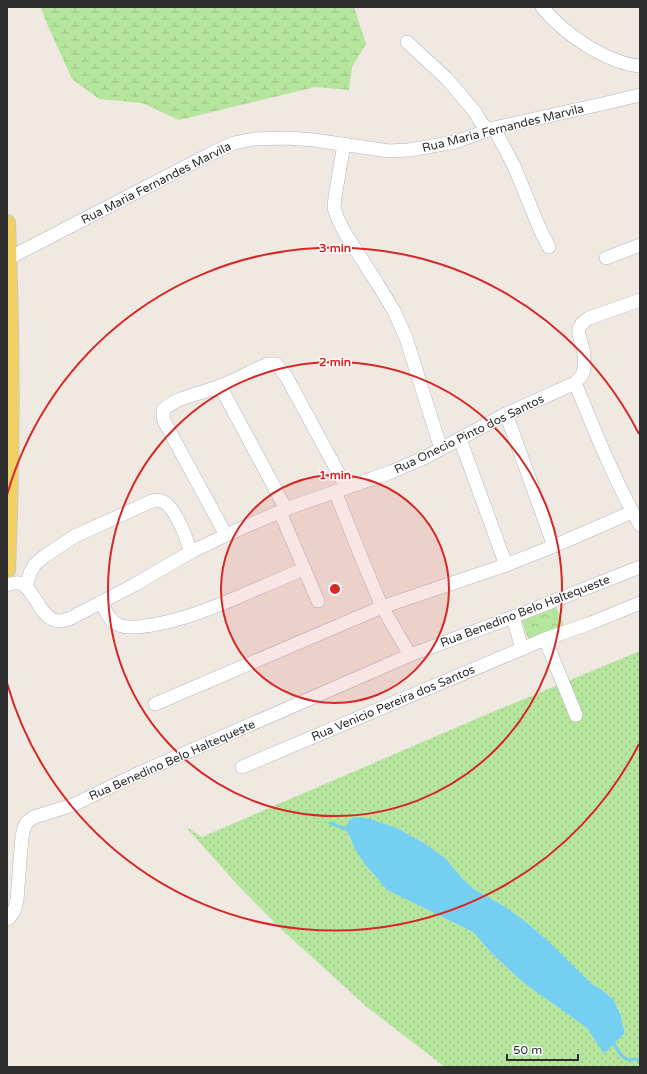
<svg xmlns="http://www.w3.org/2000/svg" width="647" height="1074" viewBox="0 0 647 1074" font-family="'Varela Round',sans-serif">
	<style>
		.grass { fill: url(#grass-dots); fill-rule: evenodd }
		.forest { fill: url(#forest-crowns) }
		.wetland { fill: url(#wetland-marsh) }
		.water { fill: #75cff0 }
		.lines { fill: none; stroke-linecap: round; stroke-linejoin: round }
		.stream { stroke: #75cff0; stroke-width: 3 }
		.minor-casing { stroke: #b4b7c1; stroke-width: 14 }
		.major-casing { stroke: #c9c9c9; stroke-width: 18 }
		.minor { stroke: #fff; stroke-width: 13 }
		.major { stroke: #f2d163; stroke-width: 16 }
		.ring { fill: none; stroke: #d62828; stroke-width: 2 }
		.labels { text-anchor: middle; stroke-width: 3; stroke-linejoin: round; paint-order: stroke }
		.street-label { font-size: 12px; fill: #2e2e2e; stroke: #fff }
		.centre { fill: #d62828; stroke: #fff; stroke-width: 2 }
		.ring-label { font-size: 12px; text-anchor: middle; font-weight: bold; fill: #d62828; stroke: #fff; stroke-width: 3; stroke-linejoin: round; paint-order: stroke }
	</style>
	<defs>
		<pattern id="grass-dots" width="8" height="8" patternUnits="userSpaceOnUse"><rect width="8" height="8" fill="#b6e59e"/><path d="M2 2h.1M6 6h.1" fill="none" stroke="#9dc588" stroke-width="1.8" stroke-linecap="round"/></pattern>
		<pattern id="forest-crowns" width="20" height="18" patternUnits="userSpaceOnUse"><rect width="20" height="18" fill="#b6e59e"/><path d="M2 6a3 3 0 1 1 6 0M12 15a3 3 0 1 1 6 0" fill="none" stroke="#9dc588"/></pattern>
		<pattern id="wetland-marsh" width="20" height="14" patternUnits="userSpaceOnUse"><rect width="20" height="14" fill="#b6e59e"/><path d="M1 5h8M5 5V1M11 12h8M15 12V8" fill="none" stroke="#9dc588"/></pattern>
	</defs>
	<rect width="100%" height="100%" fill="#efe9e1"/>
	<path class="grass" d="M640,651V1067H445L368,1008L280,928L233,880L186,827L202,837L483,716ZM371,819L397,828L424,843L445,858L462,878L474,889L507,908L526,922L547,940L592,984L609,995L618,1008L621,1014L622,1022L625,1033L604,1054L587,1028L524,983L493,955L473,932L387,890L364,863L349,837Z"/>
	<polygon class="forest" points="554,603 564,625 529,640 520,617"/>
	<polygon class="wetland" points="41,7 354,7 366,44 352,67 349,90 315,87 179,120 142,103 99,99 72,79 47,24"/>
	<polygon class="water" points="356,817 371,819 397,828 424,843 445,858 462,878 474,889 507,908 526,922 547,940 592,984 602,990 613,999 621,1015 622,1022 625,1033 604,1054 587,1028 524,983 493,955 473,932 387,890 364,863 355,849 346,828 349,820"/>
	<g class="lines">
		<g class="stream">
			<polyline points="330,823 349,830"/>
			<path d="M612,1041C616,1046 620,1057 627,1059C631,1061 635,1058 640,1060"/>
		</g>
		<defs>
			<g id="minor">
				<path d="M542,7C563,33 606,63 640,66"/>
				<polyline points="407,42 447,79 475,112 480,121 488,130"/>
				<polyline points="494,128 514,166 539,227 549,247"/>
				<polyline points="344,144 335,197 334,208 338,219 345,233 377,283 394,311 406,338 441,449"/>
				<polyline points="9,258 212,153 234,143 254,139 287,138 314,140 389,151 409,150 455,142 494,128 602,104 640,95"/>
				<polyline points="606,258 640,245"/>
				<path d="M575,383C595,431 614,480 640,525"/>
				<polyline points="220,386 286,509"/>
				<polyline points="506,414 554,546"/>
				<polyline points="460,439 506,565"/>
				<polyline points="335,491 359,552 382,607 410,655"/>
				<polyline points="280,512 318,601"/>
				<path d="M226,535L165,423L163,416V410C178,396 201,394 220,386C236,380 252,371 268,364H276L286,376L346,487"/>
				<path d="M7,585C11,584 15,582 19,583C35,586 39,621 60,621C63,621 66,619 69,619L134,585L191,552L226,535L286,509L391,472L424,458L506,414L575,383C580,378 584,374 584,367C585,360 584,352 582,345C578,332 575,327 589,318L640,300"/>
				<path d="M26,586L30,573L35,564L45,556L75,536L152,501C156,500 160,500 164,502C176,509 187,540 191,552"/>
				<path d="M101,602C106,611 109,621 119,625C125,628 131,627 137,627C171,624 205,611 236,598C259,588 281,579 303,569"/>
				<polyline points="513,617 522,649"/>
				<polyline points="545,639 576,715"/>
				<polyline points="155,704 382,607 506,565 554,546 632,512"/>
				<polyline points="242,767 545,639 591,623 640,603"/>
				<polyline points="7,919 10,917 14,911 17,900 20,860 22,837 24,828 27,822 34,817 73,805 137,774 410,655 513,617 640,567"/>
			</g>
			<path id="major" d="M7,223C12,339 12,454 7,570"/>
		</defs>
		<use href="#minor" class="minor-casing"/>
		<use href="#major" class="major-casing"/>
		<use href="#minor" class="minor"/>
		<use href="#major" class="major"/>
	</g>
	<circle cx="335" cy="589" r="114" fill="#d62828" fill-opacity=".12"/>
	<g class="ring">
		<circle cx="335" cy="589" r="114"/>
		<circle cx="335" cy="589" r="227"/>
		<path d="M639 744A341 341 0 0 1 7 683M7 495A341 341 0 0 1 639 434"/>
	</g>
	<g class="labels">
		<g class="street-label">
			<text transform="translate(503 128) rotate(-14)" y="4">Rua Maria Fernandes Marvila</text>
			<text transform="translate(156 183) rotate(-27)" y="4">Rua Maria Fernandes Marvila</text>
			<text transform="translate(469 434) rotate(-26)" y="4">Rua Onecio Pinto dos Santos</text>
			<text transform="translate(525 611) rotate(-21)" y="4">Rua Benedino Belo Haltequeste</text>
			<text transform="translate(393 703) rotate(-23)" y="4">Rua Venicio Pereira dos Santos</text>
			<text transform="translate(172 760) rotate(-24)" y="4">Rua Benedino Belo Haltequeste</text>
		</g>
	</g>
	<circle cx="335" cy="589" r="6" class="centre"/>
	<g class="ring-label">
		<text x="335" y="252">3 min</text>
		<text x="335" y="366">2 min</text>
		<text x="335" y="479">1 min</text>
	</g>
	<rect width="647" height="1074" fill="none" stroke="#2e2e2e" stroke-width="16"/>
	<path d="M507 1054v6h71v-6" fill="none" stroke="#2e2e2e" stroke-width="2"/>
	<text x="513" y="1054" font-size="12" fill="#2e2e2e" stroke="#ffffff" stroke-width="3" paint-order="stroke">50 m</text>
</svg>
